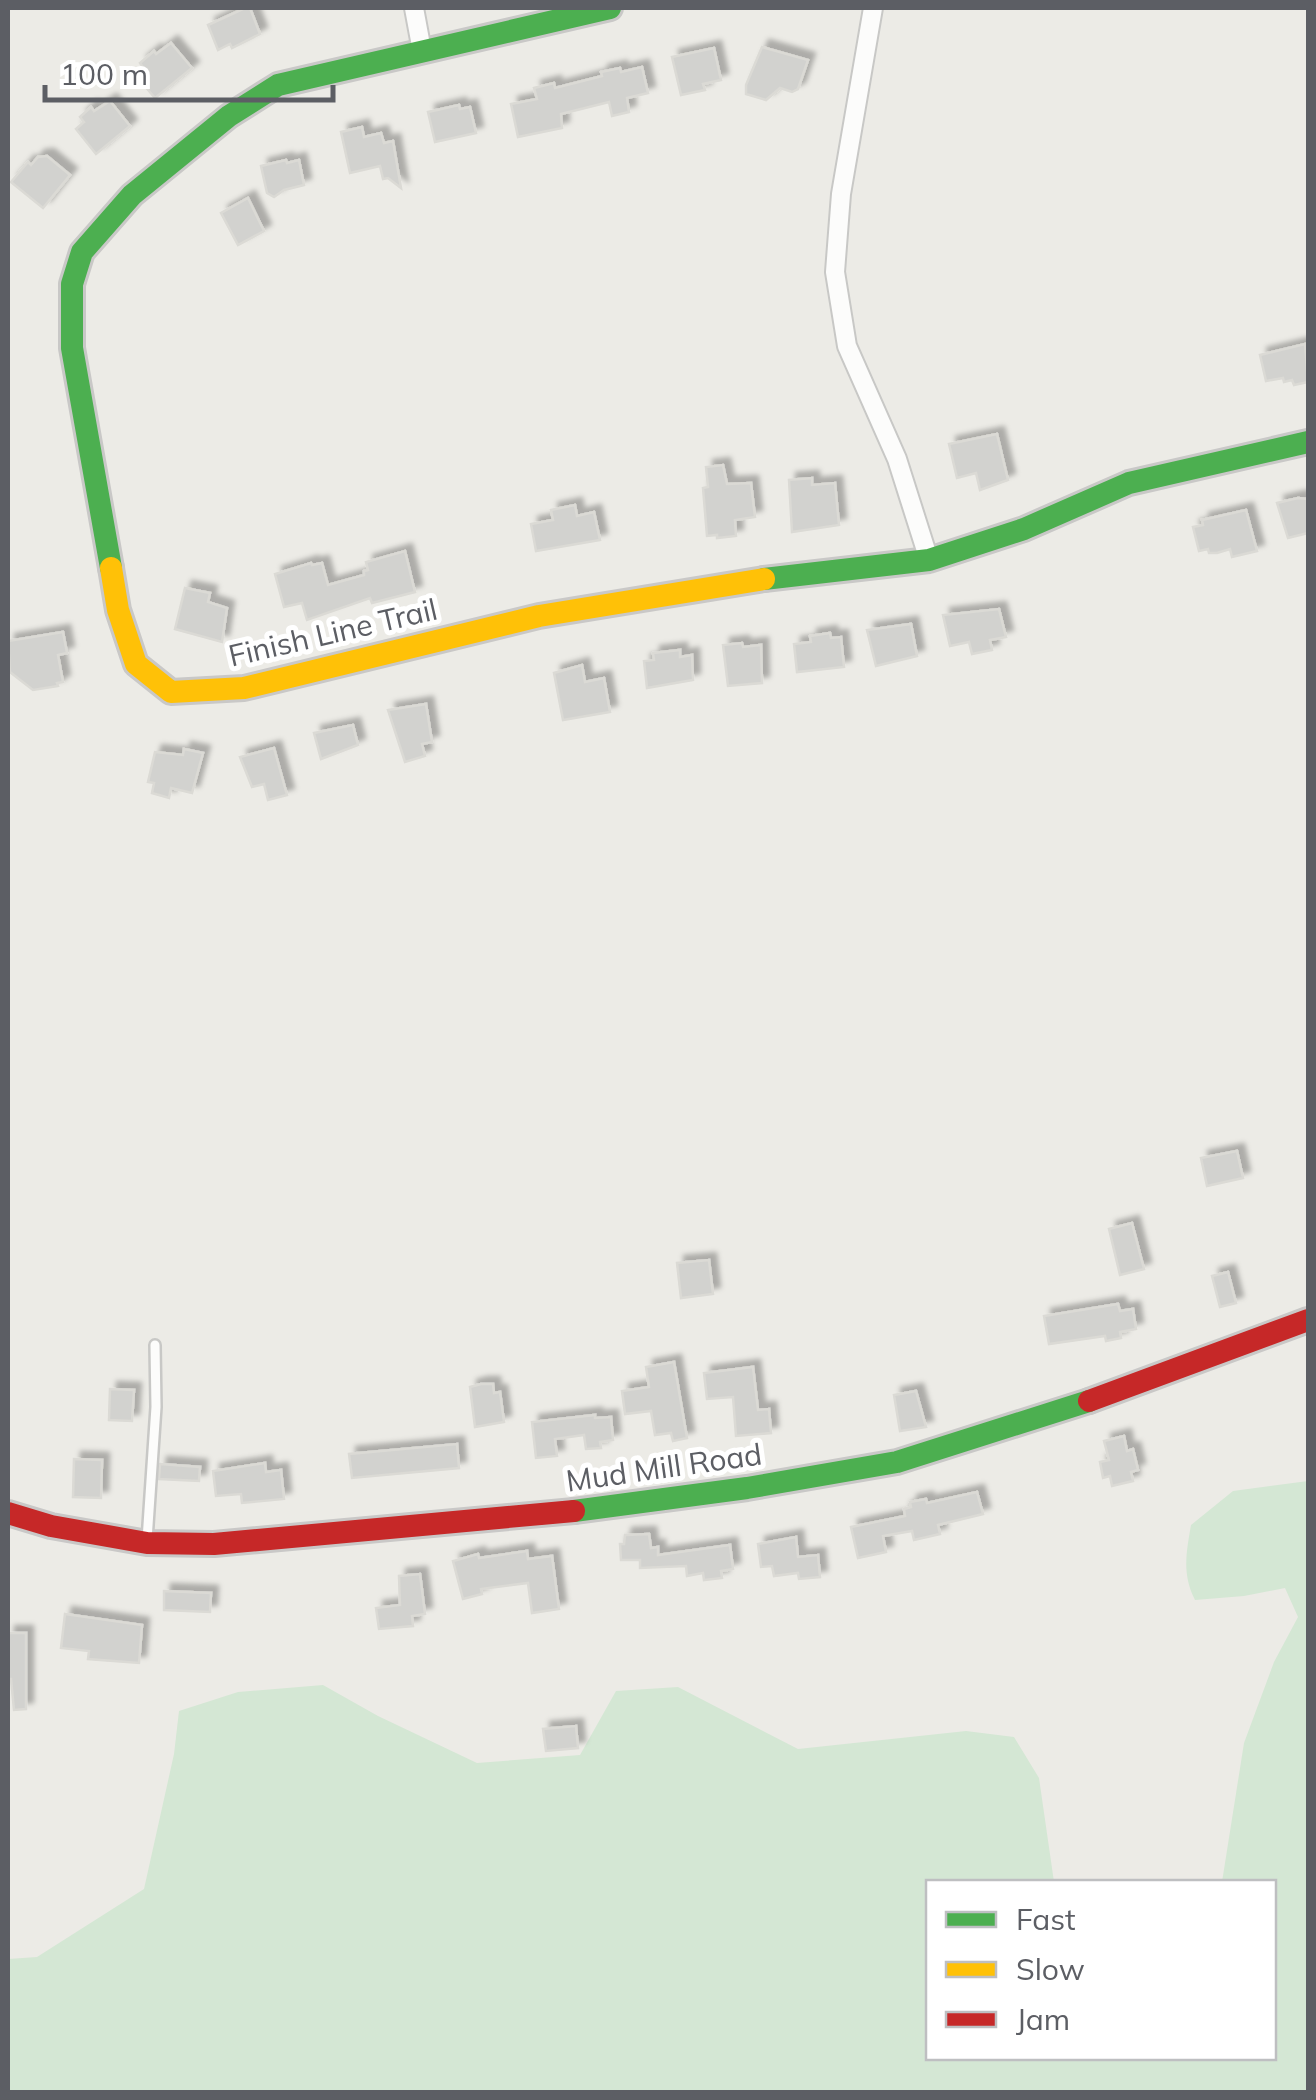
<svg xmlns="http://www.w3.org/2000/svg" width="1316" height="2100" viewBox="0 0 1316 2100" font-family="Mulish,sans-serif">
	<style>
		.green { fill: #d4e7d4 }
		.building { fill: #d2d2cf; stroke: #dbdad5; stroke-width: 2.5; filter: url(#shadow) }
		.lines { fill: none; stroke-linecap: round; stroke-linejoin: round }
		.lane-casing { stroke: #c8c8c6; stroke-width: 14 }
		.street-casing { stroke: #c8c8c6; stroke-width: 22 }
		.fast-casing { stroke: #c9c8c7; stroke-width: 28 }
		.slow-casing { stroke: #c9c8c7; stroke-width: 28 }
		.jam-casing { stroke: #c9c8c7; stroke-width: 28 }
		.lane { stroke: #fcfcfb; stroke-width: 9 }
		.street { stroke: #fcfcfb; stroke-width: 18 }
		.fast { stroke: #4caf50; stroke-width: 22 }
		.slow { stroke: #ffc107; stroke-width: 22 }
		.jam { stroke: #c62828; stroke-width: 22 }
		.labels { text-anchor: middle; stroke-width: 10; stroke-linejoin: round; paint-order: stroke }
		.street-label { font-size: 30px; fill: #5c5e64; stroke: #fff }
	</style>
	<defs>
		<filter id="shadow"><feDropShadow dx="7" dy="-7" stdDeviation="2.5" flood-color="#0004"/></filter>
	</defs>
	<rect width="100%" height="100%" fill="#ecebe6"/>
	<path class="green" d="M1308,1481V2092H8V1959L37,1957L144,1889L174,1754L179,1711L238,1692L323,1685L378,1716L477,1763L580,1755L616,1691L678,1687L798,1749L966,1731L1014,1737L1039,1778L1054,1882H928V2058H1274V1882H1222L1244,1743L1274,1662L1298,1617L1285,1588L1244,1596L1195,1600C1182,1574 1186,1554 1191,1525L1233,1491Z"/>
	<g class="building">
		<polygon points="245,8 250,8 260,34 232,48 230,44 218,50 208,25"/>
		<polygon points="171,43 192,68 155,98 137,77 145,70 140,63 154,51 156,54"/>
		<polygon points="762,47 808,60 798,89 792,92 780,88 766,100 746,94 746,85"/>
		<polygon points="714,48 721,80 703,84 705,90 681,95 672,57"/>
		<polygon points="642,67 648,93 627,98 629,112 612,116 609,102 561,114 562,128 518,137 511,104 537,99 534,88 554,83 555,88 602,76 601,72 620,68 621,72"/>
		<polygon points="110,101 130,126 96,154 76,129 84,122 80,117 91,107 94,111"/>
		<polygon points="459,105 460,109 470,107 476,133 435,142 428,112"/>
		<polygon points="362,127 364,137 381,133 384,143 393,141 401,188 388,178 383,179 380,166 350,173 341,132"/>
		<polygon points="47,156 70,175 43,208 11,182 28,162 31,165 38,157"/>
		<polygon points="286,160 287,163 299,160 304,185 284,190 274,197 267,193 261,166"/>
		<polygon points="248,198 264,231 238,245 221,213"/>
		<polygon points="1305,344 1308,382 1294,385 1292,380 1284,382 1283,378 1266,381 1260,355"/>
		<polygon points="997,434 1008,480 980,490 976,473 957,478 949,444"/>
		<polygon points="723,465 727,484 751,483 755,517 735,520 736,536 717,538 717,535 707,536 703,488 708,487 706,467"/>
		<polygon points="812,478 812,485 835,483 839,525 792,532 789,480"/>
		<polygon points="1298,498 1308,499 1308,533 1288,538 1277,503"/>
		<polygon points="575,505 577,516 594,512 600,540 536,551 531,524 553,520 551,510"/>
		<polygon points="1246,510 1257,551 1232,557 1230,549 1217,553 1209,553 1208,549 1199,551 1193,527 1203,525 1202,520"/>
		<polygon points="405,551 415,592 372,603 370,598 307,620 302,603 284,607 275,574 311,563 312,565 322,563 328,585 364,575 364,571 368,570 366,562"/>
		<polygon points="185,588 210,593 208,602 227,608 222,642 175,629"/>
		<polygon points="999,609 1006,637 990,640 992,650 972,654 969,642 950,646 943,615"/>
		<polygon points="911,624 917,656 876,666 867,630"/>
		<polygon points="63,632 67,653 58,655 63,682 57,683 58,686 33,690 10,672 8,641"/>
		<polygon points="830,633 831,638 841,637 844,667 797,672 794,644 811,642 810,636"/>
		<polygon points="742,643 743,647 761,645 762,683 728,686 723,645"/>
		<polygon points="680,650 680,657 692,655 693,680 647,688 644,661 654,660 653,653"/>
		<polygon points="582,665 585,682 604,678 610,712 563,720 554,673"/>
		<polygon points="426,704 432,742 422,744 425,756 405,762 388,710"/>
		<polygon points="353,725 358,745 321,759 314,733"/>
		<polygon points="274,748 287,795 268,800 264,784 252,787 240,757"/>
		<polygon points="184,749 203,753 192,793 171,788 169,798 152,793 154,783 148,782 155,752 183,755"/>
		<polygon points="1237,1151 1243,1178 1207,1186 1201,1158"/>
		<polygon points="1132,1223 1144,1269 1120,1275 1109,1229"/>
		<polygon points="709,1260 713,1294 681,1298 677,1263"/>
		<polygon points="1228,1272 1236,1303 1220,1307 1212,1276"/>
		<polygon points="1118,1304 1120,1311 1133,1309 1136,1329 1120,1332 1121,1338 1106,1341 1105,1336 1049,1344 1044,1316"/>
		<polygon points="674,1362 687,1438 673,1441 671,1433 655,1435 651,1411 625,1414 622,1391 649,1387 646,1367"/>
		<polygon points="753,1367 758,1410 769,1409 771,1433 736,1436 733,1397 707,1399 704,1373"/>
		<polygon points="481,1384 493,1384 494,1393 500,1392 504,1422 475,1427 470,1387"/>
		<polygon points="110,1389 134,1390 132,1421 109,1420"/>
		<polygon points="916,1391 926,1427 900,1431 894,1395"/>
		<polygon points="595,1415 595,1418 611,1417 613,1440 600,1442 601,1448 586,1449 584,1435 555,1439 557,1456 536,1458 532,1422"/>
		<polygon points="1124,1436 1127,1451 1133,1449 1138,1470 1131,1472 1133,1481 1112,1486 1110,1476 1103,1478 1100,1462 1109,1460 1104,1441"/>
		<polygon points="457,1444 459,1468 352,1478 349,1454"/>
		<polygon points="74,1459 102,1460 101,1498 73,1497"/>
		<polygon points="265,1463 266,1472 281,1470 284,1499 242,1503 241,1494 216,1496 213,1471"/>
		<polygon points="160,1464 200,1467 199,1481 159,1479"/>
		<polygon points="977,1492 983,1514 938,1525 940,1534 914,1540 912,1531 883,1536 886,1552 858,1558 851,1527 905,1516 904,1509 911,1507 910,1502 926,1499 927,1503"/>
		<polygon points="649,1534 651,1548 658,1547 658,1555 730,1545 733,1569 721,1571 722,1578 704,1580 703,1573 687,1576 686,1566 640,1568 640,1560 621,1560 620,1544 624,1544 625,1535"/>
		<polygon points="796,1537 798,1557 818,1555 820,1577 799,1579 798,1573 774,1576 772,1566 761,1567 758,1544"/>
		<polygon points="527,1551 528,1559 552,1556 559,1609 532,1613 528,1583 481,1589 482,1594 463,1599 453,1561 478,1554 479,1558"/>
		<polygon points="420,1574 425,1614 412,1616 413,1626 379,1629 376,1608 400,1605 399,1576"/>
		<polygon points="164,1591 211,1593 210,1612 164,1610"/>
		<polygon points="65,1614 142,1625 139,1663 88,1659 89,1651 61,1648"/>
		<polygon points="8,1633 26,1633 26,1709 14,1710 11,1679 8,1679"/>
		<polygon points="576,1726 578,1748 546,1751 543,1729"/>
	</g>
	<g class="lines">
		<defs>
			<polyline id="lane" points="147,1540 156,1407 155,1345"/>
			<g id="street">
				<polyline points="414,8 422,51"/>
				<polyline points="873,8 841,194 835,272 847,346 897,459 929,560"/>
			</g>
			<g id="fast">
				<polyline points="111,568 72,348 72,284 82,252 132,195 229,116 278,85 610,8"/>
				<polyline points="764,579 929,560 1024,529 1129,483 1308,442"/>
				<polyline points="574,1511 747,1488 897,1462 1089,1401"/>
			</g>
			<polyline id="slow" points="111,568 118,610 136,664 171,692 244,688 539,616 764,579"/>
			<g id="jam">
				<polyline points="1089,1401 1308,1320"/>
				<polyline points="8,1513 51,1526 147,1543 214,1544 574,1511"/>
			</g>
		</defs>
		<use href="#lane" class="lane-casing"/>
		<use href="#street" class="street-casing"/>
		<use href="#fast" class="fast-casing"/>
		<use href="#slow" class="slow-casing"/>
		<use href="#jam" class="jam-casing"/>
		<use href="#lane" class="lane"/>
		<use href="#street" class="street"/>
		<use href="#fast" class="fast"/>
		<use href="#slow" class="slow"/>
		<use href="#jam" class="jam"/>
	</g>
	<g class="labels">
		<g class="street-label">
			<text transform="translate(333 633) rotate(-13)" y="10">Finish Line Trail</text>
			<text transform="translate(664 1468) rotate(-8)" y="10">Mud Mill Road</text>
		</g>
	</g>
	<rect width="1316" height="2100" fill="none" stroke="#5c5e64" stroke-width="20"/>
	<rect x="926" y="1880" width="350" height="180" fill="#ffffff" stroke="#bebfc1" stroke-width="2.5"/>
	<rect x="946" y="1912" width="50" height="15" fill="#4caf50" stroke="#bebfc1" stroke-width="2.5"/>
	<text x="1016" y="1930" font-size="30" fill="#5c5e64">Fast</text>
	<rect x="946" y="1962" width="50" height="15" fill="#ffc107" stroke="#bebfc1" stroke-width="2.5"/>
	<text x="1016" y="1980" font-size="30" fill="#5c5e64">Slow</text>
	<rect x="946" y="2012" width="50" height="15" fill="#c62828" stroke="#bebfc1" stroke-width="2.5"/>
	<text x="1016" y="2030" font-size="30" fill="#5c5e64">Jam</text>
	<path d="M45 85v15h288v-15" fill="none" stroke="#5c5e64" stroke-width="5"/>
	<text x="60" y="85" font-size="30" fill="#5c5e64" stroke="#ffffff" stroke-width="8" paint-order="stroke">100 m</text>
</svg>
